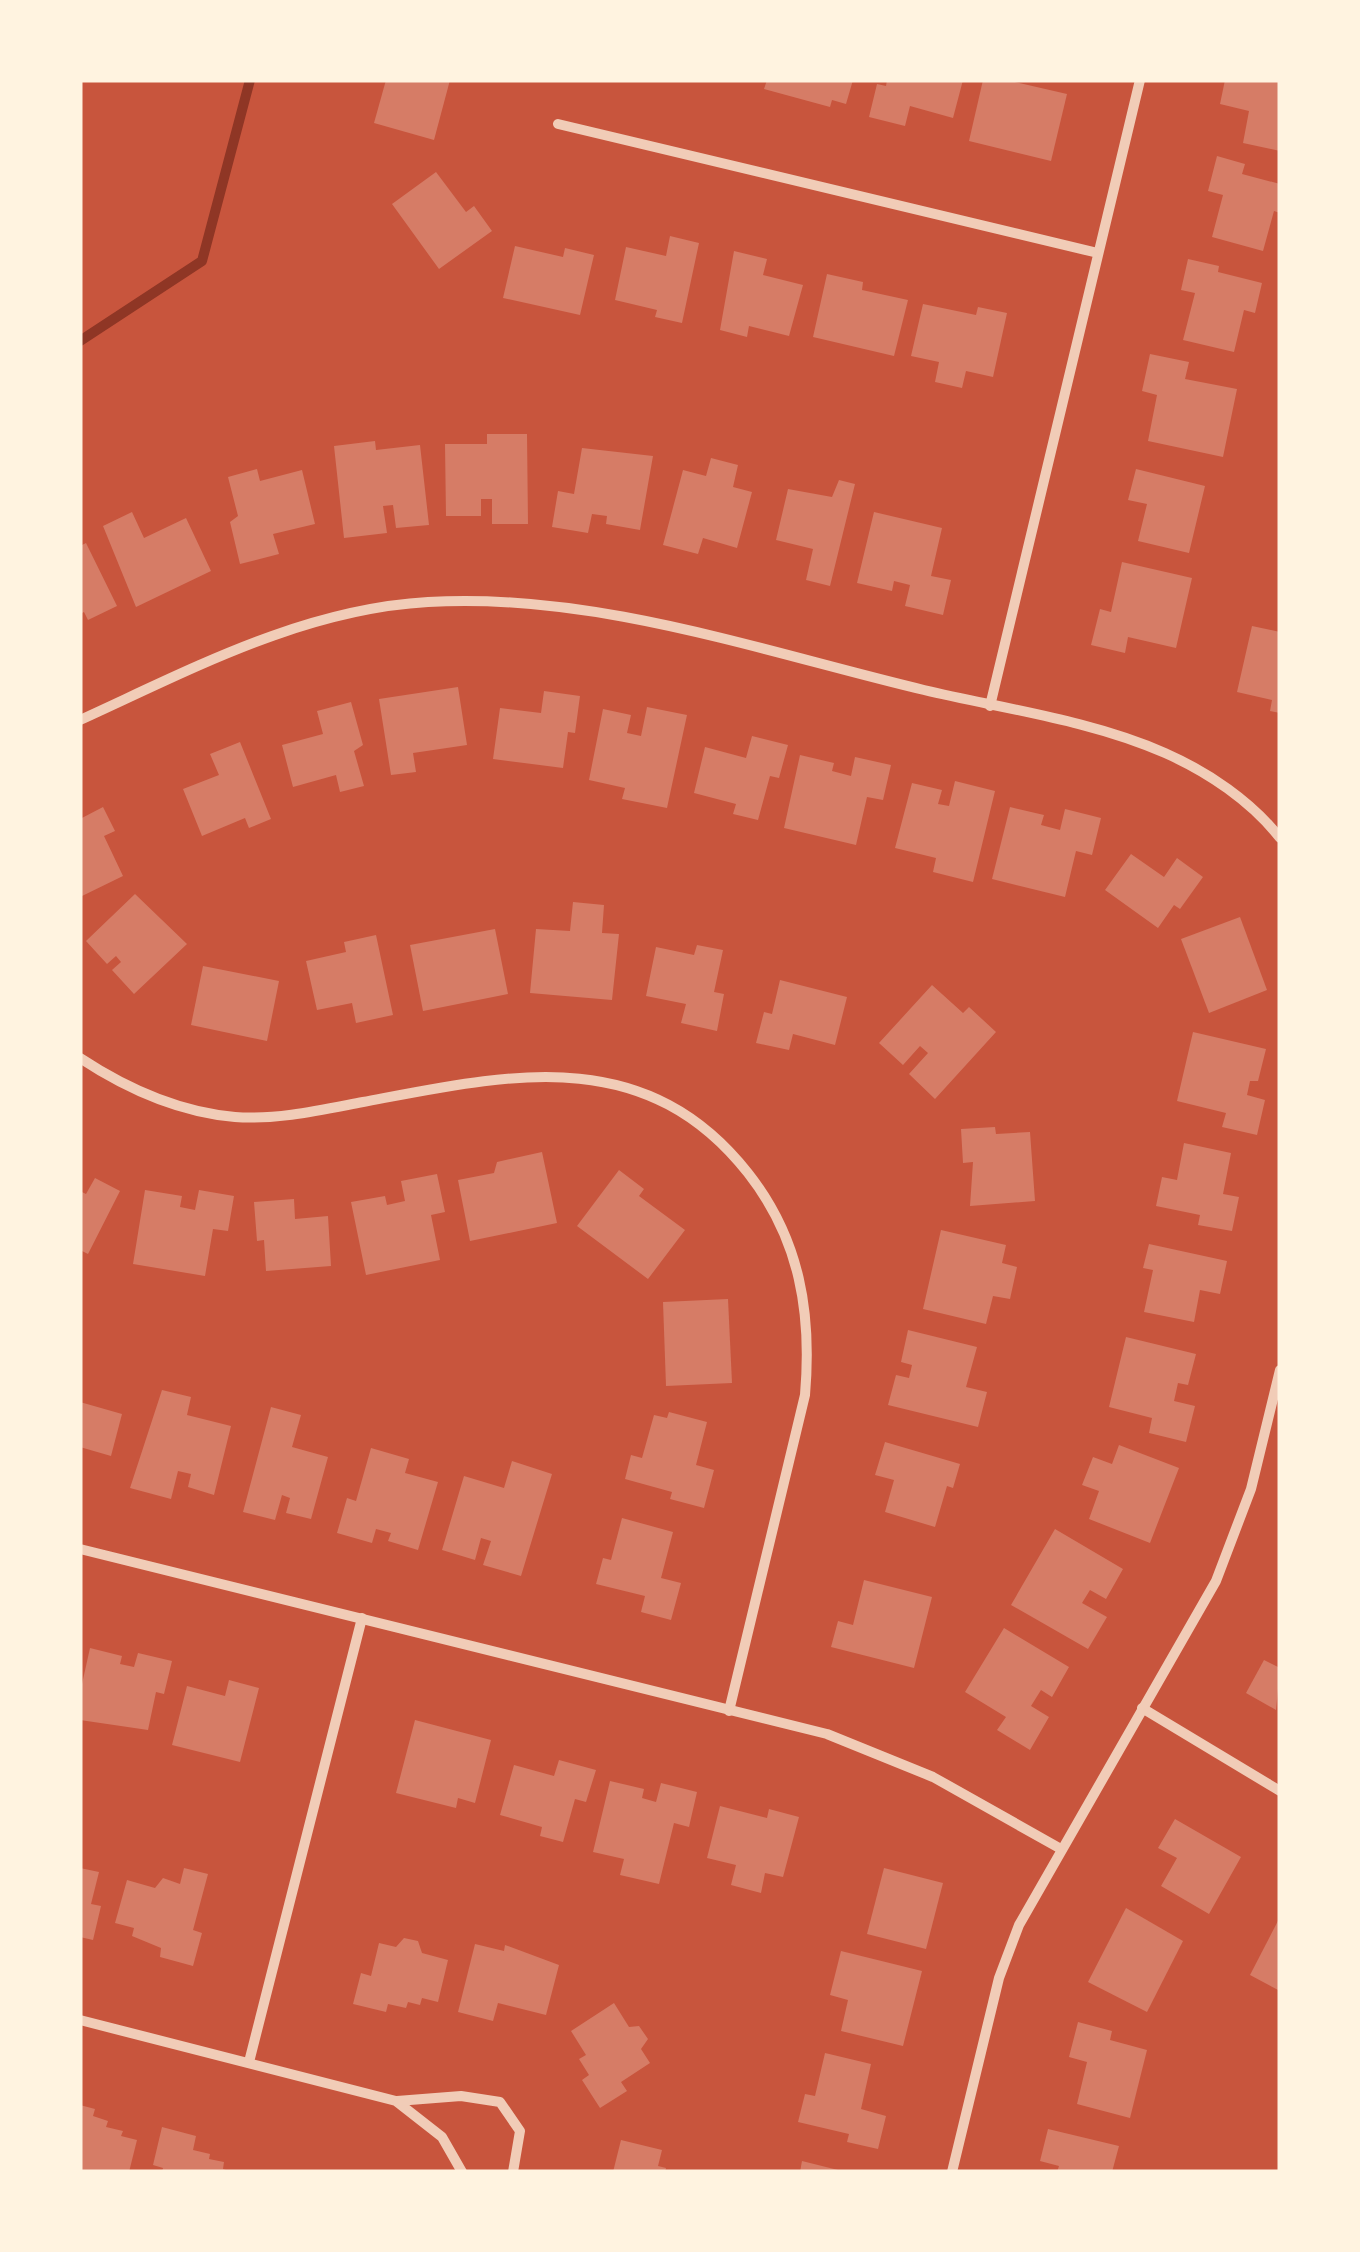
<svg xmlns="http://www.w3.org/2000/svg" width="1360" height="2252" viewBox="0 0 1360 2252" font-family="'Playfair Display',serif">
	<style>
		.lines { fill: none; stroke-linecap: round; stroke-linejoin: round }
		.stream { stroke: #8f3625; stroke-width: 10 }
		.building { fill: #d67c66 }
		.minor { stroke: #f1ccb7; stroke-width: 10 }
	</style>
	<rect width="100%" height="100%" fill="#c8553d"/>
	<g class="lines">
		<polyline class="stream" points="80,341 202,261 250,80"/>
	</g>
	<g class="building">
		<polygon points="386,80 450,80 434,140 374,123"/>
		<polygon points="767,80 853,80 846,104 832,100 830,107 764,89"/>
		<polygon points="887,80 963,80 953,118 910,106 905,126 869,117 877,84 886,86"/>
		<polygon points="983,80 1006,80 1067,94 1051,161 969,141"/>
		<polygon points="1225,80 1280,80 1280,151 1243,143 1249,111 1220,104"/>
		<polygon points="1217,156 1245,164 1242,174 1280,184 1280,213 1274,211 1263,251 1212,237 1223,195 1208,191"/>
		<polygon points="436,172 466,212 474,206 492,231 439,269 392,204"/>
		<polygon points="670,236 699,243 682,323 655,317 657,310 615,300 626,247 666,256"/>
		<polygon points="515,246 563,257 565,248 594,255 580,315 503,298"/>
		<polygon points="734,251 767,259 763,275 803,285 789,336 749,326 747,337 720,330"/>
		<polygon points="1188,259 1219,266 1218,272 1262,283 1255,313 1244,310 1234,352 1183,340 1195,293 1181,290"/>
		<polygon points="827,274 863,282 862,290 908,300 894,356 813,337"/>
		<polygon points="923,304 976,315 978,307 1007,313 993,377 966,371 962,388 935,382 939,362 911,356"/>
		<polygon points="1150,354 1189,362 1185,379 1237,389 1223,457 1148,441 1157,395 1142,391"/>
		<polygon points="487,434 527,434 528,524 492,524 492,499 481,499 481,516 446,516 445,444 487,444"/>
		<polygon points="375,441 376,450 420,445 429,525 396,528 393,505 383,506 387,533 344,538 334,446"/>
		<polygon points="582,448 653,456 640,530 606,524 607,516 592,514 588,533 552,527 558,491 574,494"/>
		<polygon points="711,458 738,465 733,487 752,492 737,548 703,538 698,554 663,545 683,470 706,476"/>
		<polygon points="257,469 260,481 302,470 315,524 273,534 279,554 240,564 230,522 238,516 228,477"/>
		<polygon points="1136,469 1205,486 1189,553 1138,541 1147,504 1128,500"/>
		<polygon points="839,480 855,484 830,586 806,580 813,549 776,540 788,489 832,497"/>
		<polygon points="132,512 144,538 186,518 211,571 136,607 103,526"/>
		<polygon points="874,512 942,528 931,576 951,580 943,615 905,606 910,585 894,581 892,591 857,583"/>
		<polygon points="86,543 117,606 88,620 84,612 80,614 80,546"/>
		<polygon points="1122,562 1192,578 1176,648 1128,637 1125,653 1091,645 1100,609 1111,612"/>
		<polygon points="1252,626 1280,632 1280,713 1270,711 1272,700 1237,692"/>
		<polygon points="458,687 467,745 413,753 416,772 391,775 379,699"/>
		<polygon points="544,691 580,696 575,733 568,732 563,768 493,759 500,708 541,713"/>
		<polygon points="351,702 363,745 354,751 364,786 340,792 336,775 293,787 282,745 323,734 317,711"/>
		<polygon points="647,707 687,715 667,808 622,799 625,788 589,780 603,709 631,715 627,733 641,736"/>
		<polygon points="752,736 788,745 779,778 770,776 758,820 733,814 736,804 694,793 705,747 746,758"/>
		<polygon points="240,742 271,819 249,828 245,818 202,836 183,789 219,775 210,754"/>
		<polygon points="800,755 834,763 832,771 851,776 855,757 891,765 883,800 867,797 856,845 784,828"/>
		<polygon points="955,781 995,791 973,882 933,872 936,858 895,848 912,783 942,790 938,804 949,806"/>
		<polygon points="103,807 115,831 104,836 123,876 80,897 80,819"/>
		<polygon points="1010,807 1044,815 1041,825 1060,830 1065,809 1101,818 1092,855 1076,851 1065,897 992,879"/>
		<polygon points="1131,854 1164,877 1177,858 1203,877 1180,909 1174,905 1158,928 1105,890"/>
		<polygon points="135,894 187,944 134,994 112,970 121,962 116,956 107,964 86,941"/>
		<polygon points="573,902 604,905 602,933 619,934 612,1000 530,993 536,929 570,931"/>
		<polygon points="1240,917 1267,990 1209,1013 1181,939"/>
		<polygon points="495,929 508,994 423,1011 410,945"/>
		<polygon points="376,935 393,1015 356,1023 352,1003 317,1010 306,961 346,952 344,942"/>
		<polygon points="697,945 723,950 714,992 724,994 717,1031 681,1023 686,1004 646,996 656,947 694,955"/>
		<polygon points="203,966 279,981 267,1041 191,1025"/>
		<polygon points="780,980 847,997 835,1045 793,1034 789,1050 756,1043 764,1012 772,1014"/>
		<polygon points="932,985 963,1013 969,1007 996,1032 935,1099 909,1074 928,1053 920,1046 903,1065 879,1043"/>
		<polygon points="1193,1032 1266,1049 1258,1081 1250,1081 1247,1095 1265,1100 1257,1135 1222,1127 1226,1113 1177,1101"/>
		<polygon points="995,1127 996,1134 1030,1132 1035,1201 970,1206 973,1162 963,1163 961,1129"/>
		<polygon points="1184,1143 1231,1153 1223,1194 1239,1197 1232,1231 1198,1225 1200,1215 1156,1206 1162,1177 1177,1180"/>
		<polygon points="542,1152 557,1223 470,1241 458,1180 494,1173 497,1162"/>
		<polygon points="619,1170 644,1189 639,1196 685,1230 648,1279 577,1226"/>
		<polygon points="437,1174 445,1212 431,1215 440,1260 366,1275 351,1202 385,1196 387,1205 405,1201 401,1181"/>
		<polygon points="95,1178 120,1191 88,1254 80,1250 80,1191 86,1194"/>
		<polygon points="145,1190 182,1196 180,1207 195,1210 199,1190 234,1196 228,1231 213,1229 205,1276 133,1264"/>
		<polygon points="294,1199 295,1219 328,1216 331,1266 266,1271 264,1240 257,1241 254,1202"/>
		<polygon points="941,1230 1006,1245 1002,1263 1017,1267 1010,1299 993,1296 986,1324 923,1309"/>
		<polygon points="1149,1244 1227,1261 1220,1294 1200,1290 1194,1322 1144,1312 1153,1270 1143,1268"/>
		<polygon points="728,1299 732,1383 666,1386 663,1302"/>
		<polygon points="908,1330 977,1347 966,1387 987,1392 978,1427 888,1405 896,1375 909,1378 912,1365 901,1362"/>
		<polygon points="1126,1337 1196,1354 1188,1385 1178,1383 1174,1401 1195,1406 1186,1442 1149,1433 1152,1418 1109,1407"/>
		<polygon points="162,1390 191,1397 187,1415 231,1426 214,1495 188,1487 191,1474 178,1471 171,1499 130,1488"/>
		<polygon points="80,1402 122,1414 111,1456 80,1447"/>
		<polygon points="271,1407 301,1415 292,1447 328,1457 311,1519 286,1513 290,1498 282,1495 275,1520 243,1512"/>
		<polygon points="669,1412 707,1422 696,1465 714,1470 704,1508 670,1499 672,1492 625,1479 631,1455 642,1458 654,1415 667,1418"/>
		<polygon points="885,1442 960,1464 953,1488 947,1486 935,1527 885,1512 894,1480 875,1475"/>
		<polygon points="1119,1445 1179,1468 1150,1543 1089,1519 1099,1491 1082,1485 1093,1457 1112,1464"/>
		<polygon points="371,1448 409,1459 405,1473 438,1482 418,1550 388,1541 391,1533 376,1529 372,1543 337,1533 347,1498 356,1501"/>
		<polygon points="512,1461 552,1474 521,1576 483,1565 491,1541 481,1538 475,1560 442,1550 464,1476 504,1488"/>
		<polygon points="622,1518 673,1532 661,1578 681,1583 671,1620 641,1612 645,1596 596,1584 603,1558 611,1560"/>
		<polygon points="1055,1529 1123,1569 1106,1599 1090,1590 1082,1603 1107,1617 1088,1649 1011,1605"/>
		<polygon points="864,1580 932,1597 914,1668 831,1647 838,1621 853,1625"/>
		<polygon points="1004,1628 1069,1667 1052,1697 1041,1690 1031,1706 1049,1717 1030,1750 997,1730 1006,1717 965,1692"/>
		<polygon points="90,1648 122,1656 120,1664 134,1667 138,1653 172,1661 164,1694 156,1692 148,1730 80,1720 80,1693"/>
		<polygon points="1264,1660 1280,1668 1276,1710 1246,1693"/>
		<polygon points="229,1680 259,1688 240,1762 172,1745 187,1686 225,1696"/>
		<polygon points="415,1720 491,1740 475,1803 458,1798 456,1808 396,1793"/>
		<polygon points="559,1760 596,1770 586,1802 575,1799 563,1842 540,1836 542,1827 500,1815 514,1765 554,1776"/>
		<polygon points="610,1781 644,1789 642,1798 656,1802 661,1783 697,1792 689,1827 674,1823 659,1884 620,1875 624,1859 593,1852"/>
		<polygon points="720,1806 767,1818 769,1809 799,1817 783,1877 765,1873 761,1893 731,1885 736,1865 707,1858"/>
		<polygon points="1175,1819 1241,1857 1209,1914 1161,1886 1177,1858 1158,1848"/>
		<polygon points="80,1868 99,1872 91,1904 101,1906 93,1940 80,1937"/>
		<polygon points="184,1868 208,1874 193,1930 202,1933 193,1966 160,1957 161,1948 132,1936 134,1928 115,1923 127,1880 155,1888 163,1878 180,1884"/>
		<polygon points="884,1868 943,1883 926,1949 867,1934"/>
		<polygon points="1126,1908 1183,1941 1147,2012 1088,1982"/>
		<polygon points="1280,1917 1280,1991 1250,1975"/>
		<polygon points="404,1938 418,1941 422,1953 448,1960 438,2002 422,1998 420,2005 408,2002 406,2008 388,2004 386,2012 353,2004 361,1973 371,1976 379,1943 396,1947"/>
		<polygon points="475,1944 504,1951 505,1945 559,1965 546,2015 498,2003 493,2021 458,2012"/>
		<polygon points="841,1951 922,1971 903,2046 841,2031 848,2000 830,1995"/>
		<polygon points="614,2003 629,2027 639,2026 648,2039 641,2049 650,2063 621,2082 627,2091 600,2108 582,2080 589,2075 579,2059 586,2055 571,2031"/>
		<polygon points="1078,2022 1112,2031 1110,2040 1147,2050 1130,2118 1077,2104 1087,2062 1069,2057"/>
		<polygon points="825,2053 871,2064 861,2109 886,2116 878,2149 847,2142 849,2134 798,2122 805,2094 815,2096"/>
		<polygon points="80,2105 95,2109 93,2116 108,2121 106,2127 123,2131 121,2136 137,2140 129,2172 80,2172"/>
		<polygon points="162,2127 196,2136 193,2150 210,2154 209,2159 224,2162 223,2169 231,2172 162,2172 163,2168 153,2165"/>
		<polygon points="1048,2129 1119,2146 1112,2172 1057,2172 1059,2166 1040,2161"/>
		<polygon points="621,2140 662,2150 658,2166 666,2168 665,2172 613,2172"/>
		<polygon points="802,2161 842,2171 841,2172 800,2172"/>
	</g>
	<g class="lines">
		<g class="minor">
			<polyline points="558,124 1098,253"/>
			<polyline points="990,706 1140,80"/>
			<path d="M80,720C192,669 303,609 428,602C595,592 764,652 924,690C1004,709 1090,720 1165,753C1208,772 1251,801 1280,838"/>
			<path d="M80,1058C127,1089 178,1112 235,1117C278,1120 321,1110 363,1102C506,1075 644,1041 748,1173C800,1239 812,1313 805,1395L729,1711"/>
			<polyline points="80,1549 827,1734 933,1777 1061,1849"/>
			<polyline points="1142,1708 1280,1791"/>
			<polyline points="80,2020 396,2101 442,2137 462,2172"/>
			<polyline points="249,2062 362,1618"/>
			<polyline points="397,2101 461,2096 500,2102 520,2131 513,2172"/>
			<polyline points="952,2172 999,1978 1019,1925 1216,1581 1251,1489 1280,1370"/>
		</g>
	</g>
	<rect width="1360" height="2252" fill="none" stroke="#fff3e0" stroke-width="165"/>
</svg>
